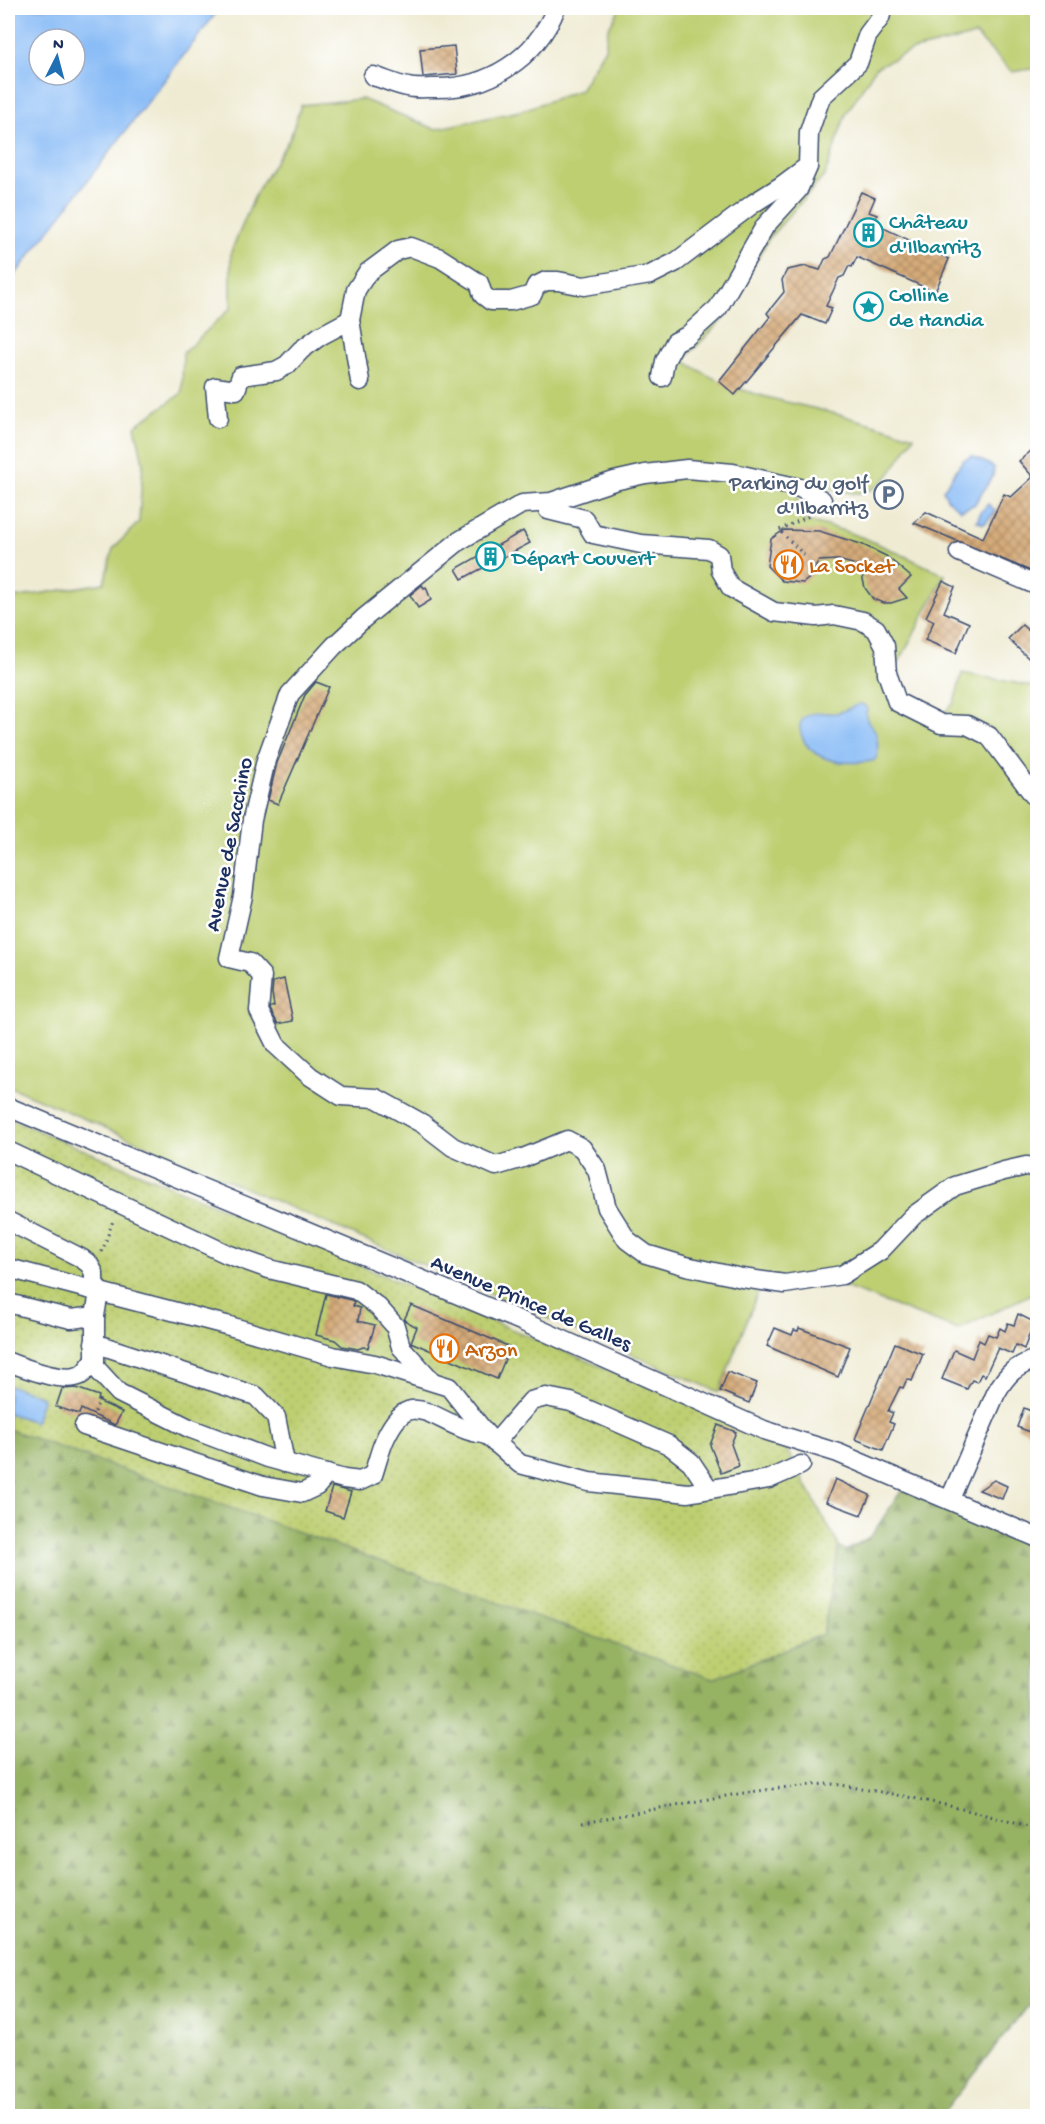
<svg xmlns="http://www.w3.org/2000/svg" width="1045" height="2124" viewBox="0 0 1045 2124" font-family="'Gochi Hand',sans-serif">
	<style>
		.green { fill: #bdcf71; stroke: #6c7f68; stroke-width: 1.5 }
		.forest { fill: url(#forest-firs); stroke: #587060; stroke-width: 1.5 }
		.park { fill: url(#park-dots); stroke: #6c7f68; stroke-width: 1.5 }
		.water { fill: #88bbf6; stroke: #5275aa; stroke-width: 1.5; fill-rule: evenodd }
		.building { fill: url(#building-cross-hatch) }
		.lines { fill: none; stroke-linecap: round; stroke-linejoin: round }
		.minor-casing { stroke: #3b4b70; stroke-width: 21 }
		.path { stroke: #3b4b70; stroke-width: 3; stroke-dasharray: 1.5 4.5; stroke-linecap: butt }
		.minor { stroke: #fff; stroke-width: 18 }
		.labels { text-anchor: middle; stroke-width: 5; stroke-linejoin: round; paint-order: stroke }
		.culture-label { font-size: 22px; fill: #0d838f; stroke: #fff; text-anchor: start }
		.service-label { font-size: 22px; fill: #4e5e75; stroke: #fff; text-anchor: end }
		.food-label { font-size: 22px; fill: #c56008; stroke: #fff; text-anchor: start }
		.street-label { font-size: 22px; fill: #1b2f5e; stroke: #fff }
	</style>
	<defs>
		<pattern id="forest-firs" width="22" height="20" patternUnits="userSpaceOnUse" patternTransform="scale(1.5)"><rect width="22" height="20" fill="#96b263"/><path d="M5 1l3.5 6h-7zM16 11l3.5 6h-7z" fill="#7a9155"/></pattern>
		<pattern id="park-dots" width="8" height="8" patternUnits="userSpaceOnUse" patternTransform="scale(1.5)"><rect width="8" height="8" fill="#bdcf71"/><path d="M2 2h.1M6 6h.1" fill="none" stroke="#a2b264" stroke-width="1.8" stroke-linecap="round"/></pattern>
		<pattern id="building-cross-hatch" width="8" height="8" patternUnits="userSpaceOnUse" patternTransform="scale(1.5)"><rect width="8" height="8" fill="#d6ab79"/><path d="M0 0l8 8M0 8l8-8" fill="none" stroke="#ad8c66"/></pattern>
	</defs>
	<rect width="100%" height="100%" fill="#fff"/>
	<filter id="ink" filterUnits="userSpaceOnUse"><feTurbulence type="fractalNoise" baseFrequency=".0167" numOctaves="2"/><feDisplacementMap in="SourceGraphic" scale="12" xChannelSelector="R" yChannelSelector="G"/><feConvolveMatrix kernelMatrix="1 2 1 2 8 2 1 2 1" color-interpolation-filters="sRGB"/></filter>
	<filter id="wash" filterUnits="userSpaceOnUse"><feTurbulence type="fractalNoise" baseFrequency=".008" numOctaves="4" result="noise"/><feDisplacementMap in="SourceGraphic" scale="24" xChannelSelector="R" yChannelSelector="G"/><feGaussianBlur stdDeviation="1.35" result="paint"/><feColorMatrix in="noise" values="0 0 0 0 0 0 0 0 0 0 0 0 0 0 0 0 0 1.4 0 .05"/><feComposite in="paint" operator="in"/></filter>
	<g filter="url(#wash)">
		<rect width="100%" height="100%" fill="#efebd3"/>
		<path class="green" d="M620,8H1037V68L1012,72L976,35L910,51L876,67L846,114L825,175L769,238L726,316L683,360C727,391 770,398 821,410C852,418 883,427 914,436C900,457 886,492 857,493C841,493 818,484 802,480L797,496L804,521C854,529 899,554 945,575L897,666L894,686C909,706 919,708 943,713L954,703L962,673L1037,687V1291L958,1330L837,1284L758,1292L719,1392L8,1086V599L104,583L113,549L139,522L143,462L135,426L182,393L183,353L231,308V252L257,191L290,138L301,105L362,99L435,129L520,111L580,90L605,48L608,29Z"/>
		<polygon class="forest" points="8,1429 713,1679 823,1634 839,1546 846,1551 871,1536 904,1487 1037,1543 1037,2002 1025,2009 941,2116 8,2116"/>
		<polygon class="park" points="8,1118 783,1443 839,1546 823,1634 713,1679 8,1429"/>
		<g class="water">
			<path d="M8,8H220L8,284ZM39,39H75V75H39Z"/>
			<polygon points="972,456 994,467 993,476 974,505 961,510 948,500 943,490 963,460"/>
			<polygon points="988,504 996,511 984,524 977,521 981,512"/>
			<path d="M859,704L864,705L867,709C863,720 871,723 875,731C879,740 878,749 877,757L873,761C847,765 809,763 801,733C799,727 800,721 805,717C815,710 826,714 837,713C845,711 852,707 859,704Z"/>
			<polygon points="8,1385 43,1397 35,1422 8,1413"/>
		</g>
		<g id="blocks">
			<g class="building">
				<polygon points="454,46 457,74 423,77 420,49"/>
				<polygon points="861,192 875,198 869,212 877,215 873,223 949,259 935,292 857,257 852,267 849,266 844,276 839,278 826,306 832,308 825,324 802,315 735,395 719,381 770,317 767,313 784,292 782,280 787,270 806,266 820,270 825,259 830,257"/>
				<polygon points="1038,445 1038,574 914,523 926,512 983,538 1004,494 1011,497 1033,477 1019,461"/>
				<polygon points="784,530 819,531 861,544 886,556 911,577 899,589 907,598 891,603 883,603 873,599 865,588 860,566 838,560 818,561 812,576 803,583 782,581 767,566 771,539"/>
				<polygon points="523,531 530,543 462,579 456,569"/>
				<polygon points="943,581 955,587 944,612 969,623 956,653 925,640 934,621 926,617"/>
				<polygon points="422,585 424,588 426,587 431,600 418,608 410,595"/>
				<polygon points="1038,624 1038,667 1008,639 1022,625 1030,632"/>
				<polygon points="316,682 329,687 278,804 268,800 277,763 305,695"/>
				<polygon points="284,979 293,1021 278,1024 270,1009 271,1007 274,1006 272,993 273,982"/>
				<polygon points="326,1294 351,1300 354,1302 353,1306 360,1308 358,1321 375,1325 368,1348 363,1347 358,1349 342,1346 335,1340 316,1335"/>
				<polygon points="411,1305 510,1347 497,1379 413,1343 411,1342 417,1327 404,1320"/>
				<polygon points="1018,1314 1034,1322 1024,1349 1016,1345 1012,1354 998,1348 985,1376 981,1374 977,1382 972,1380 967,1389 942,1379 954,1350 972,1358 979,1340 984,1343 988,1334 996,1337 1000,1328 1005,1331 1008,1323 1014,1325"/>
				<polygon points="775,1328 792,1335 794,1330 798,1331 799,1328 850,1347 838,1377 767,1346"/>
				<polygon points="895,1343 923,1354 912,1381 907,1379 903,1388 900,1387 888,1411 893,1413 889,1422 894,1424 883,1450 855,1439"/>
				<polygon points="728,1372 757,1383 749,1403 720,1391"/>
				<polygon points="76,1388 99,1396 98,1401 122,1412 115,1425 81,1409 79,1414 56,1407 62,1389"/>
				<polygon points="1024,1408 1038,1414 1038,1435 1017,1427"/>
				<polygon points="718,1425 736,1432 731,1444 739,1466 721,1473 710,1445"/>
				<polygon points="835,1479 870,1495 861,1515 826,1502"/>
				<polygon points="994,1480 1007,1486 1002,1499 979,1490"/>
				<polygon points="332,1487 351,1492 343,1517 325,1511"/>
			</g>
		</g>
	</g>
	<g filter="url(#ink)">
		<use href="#blocks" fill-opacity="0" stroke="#3b4b70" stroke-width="1.5"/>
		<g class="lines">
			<defs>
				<g id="minor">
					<path d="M373,76C384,79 396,85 408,87C416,89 424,88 432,88C487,90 536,59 556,8"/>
					<polyline points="662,377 665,361 675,342 687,336 718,308 765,226 798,190 808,167"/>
					<polyline points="360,381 350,320 356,290 367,273 398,250 411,247 440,258 479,283 483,295 491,301 511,301 532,295 536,286 546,281 558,281 584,286 650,275 676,262 754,203 781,186 808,166 809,132 821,97 858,63 868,34 880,18 883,8"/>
					<polyline points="218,418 215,387 236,390 241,376 276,371 287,365 301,350 320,336 350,320"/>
					<polyline points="822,500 800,488 733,473 687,469 645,474 614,481 551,502 522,504 459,541 364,618 334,646 290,694 266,760 252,820 243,896 229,958 250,963 262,976 259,1011 276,1045 310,1076 341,1096 376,1098 423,1124 453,1147 496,1166 523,1158 567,1140 582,1148 597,1170 607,1208 627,1240 646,1254 686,1266 742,1278 785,1284 842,1275 880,1251 913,1216 955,1186 1004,1171 1026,1166 1038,1167"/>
					<polyline points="544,503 548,510 584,519 593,534 641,544 709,549 719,555 721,571 731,588 774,612 816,617 834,615 863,621 876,629 885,646 887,673 897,702 941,724 967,725 989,736 1038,801"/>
					<polyline points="959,552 1038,586"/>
					<polyline points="8,1107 521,1321 764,1430 838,1453 1038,1538"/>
					<polyline points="8,1151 227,1254 269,1269 356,1290 378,1307 395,1326 401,1347 431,1380"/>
					<path d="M8,1221L81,1258L89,1264L94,1273V1282L99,1292L95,1316V1367L119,1393L189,1428L268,1458L344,1479L360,1481L373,1475C377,1463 380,1450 385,1439C408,1389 427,1415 464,1429C471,1432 479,1433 487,1435"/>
					<polyline points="8,1268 226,1325 333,1356 375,1364 449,1387 487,1435 520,1464 589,1482 688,1493 769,1479 801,1465"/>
					<polyline points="8,1303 71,1319 95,1316"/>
					<polyline points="94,1343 256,1396 276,1417 285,1463"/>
					<path d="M8,1362C25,1368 64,1384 81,1375C86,1372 90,1365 94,1361"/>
					<polyline points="84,1426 263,1486 302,1493 317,1486 327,1474"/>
					<polyline points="495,1443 531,1401 546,1397 571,1402 669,1445 691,1462 709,1489"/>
					<path d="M950,1499L996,1393C1008,1372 1015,1367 1038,1358"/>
				</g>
			</defs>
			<use href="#minor" class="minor-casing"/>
			<g class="path">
				<polyline points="804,555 779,530 807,517 810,514"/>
				<polyline points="102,1252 114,1218"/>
				<polyline points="95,1412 100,1398"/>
				<path d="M583,1822C664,1809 746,1788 828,1784C841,1784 855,1788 868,1790C925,1799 983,1813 1038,1830"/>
			</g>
			<use href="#minor" class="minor"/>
		</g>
	</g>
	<defs>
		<symbol id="building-ring" viewBox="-11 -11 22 22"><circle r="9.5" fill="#fff" stroke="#0f9aa8" stroke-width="1.5"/><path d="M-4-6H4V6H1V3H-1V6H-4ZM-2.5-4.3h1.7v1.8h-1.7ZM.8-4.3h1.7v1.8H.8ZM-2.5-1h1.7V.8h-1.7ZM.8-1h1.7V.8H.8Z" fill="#0f9aa8"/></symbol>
		<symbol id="sight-ring" viewBox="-11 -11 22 22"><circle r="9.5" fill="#fff" stroke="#0f9aa8" stroke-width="1.5"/><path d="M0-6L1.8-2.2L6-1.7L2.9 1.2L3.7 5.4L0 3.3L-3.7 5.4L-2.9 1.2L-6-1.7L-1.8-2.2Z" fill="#0f9aa8"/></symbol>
		<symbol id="parking-ring" viewBox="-11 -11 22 22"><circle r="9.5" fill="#fff" stroke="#5c6f8a" stroke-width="1.5"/><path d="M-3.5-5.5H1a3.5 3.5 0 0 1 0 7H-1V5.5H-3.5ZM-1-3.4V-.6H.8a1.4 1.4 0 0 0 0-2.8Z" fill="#5c6f8a"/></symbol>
		<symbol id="restaurant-ring" viewBox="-11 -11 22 22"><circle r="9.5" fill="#fff" stroke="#e8710a" stroke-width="1.5"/><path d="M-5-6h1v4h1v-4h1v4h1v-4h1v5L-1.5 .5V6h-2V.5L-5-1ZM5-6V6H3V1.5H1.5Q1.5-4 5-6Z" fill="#e8710a"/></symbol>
	</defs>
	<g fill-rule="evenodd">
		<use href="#building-ring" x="852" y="216" width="33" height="33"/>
		<use href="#sight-ring" x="852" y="290" width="33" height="33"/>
		<use href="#parking-ring" x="872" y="478" width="33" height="33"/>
		<use href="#building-ring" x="474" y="540" width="33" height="33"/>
		<use href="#restaurant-ring" x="772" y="548" width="33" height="33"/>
		<use href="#restaurant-ring" x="428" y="1332" width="33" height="33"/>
	</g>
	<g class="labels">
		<g class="culture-label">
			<text x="889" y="228">Château<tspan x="889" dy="25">d'Ilbarritz</tspan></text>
			<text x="889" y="301">Colline<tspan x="889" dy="25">de Handia</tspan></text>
			<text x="512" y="564">Départ Couvert</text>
		</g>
		<g class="service-label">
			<text x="868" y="489">Parking du golf<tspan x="868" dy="25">d'Ilbarritz</tspan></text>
		</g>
		<g class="food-label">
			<text x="809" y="572">La Socket</text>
			<text x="465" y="1356">Arzon</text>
		</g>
		<g class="street-label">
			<text transform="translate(227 844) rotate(-79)" y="8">Avenue de Sacchino</text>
			<text transform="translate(532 1301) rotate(23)" y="8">Avenue Prince de Galles</text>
		</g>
	</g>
	<rect width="1045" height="2124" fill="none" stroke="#fff" stroke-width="30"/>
	<g transform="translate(57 57) rotate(6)"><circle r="28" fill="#ffffff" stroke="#a4acbf" stroke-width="1.5"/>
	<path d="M0-4.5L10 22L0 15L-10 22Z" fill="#1f6fb2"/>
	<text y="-9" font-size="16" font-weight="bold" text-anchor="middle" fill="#1b2f5e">N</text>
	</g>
</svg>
